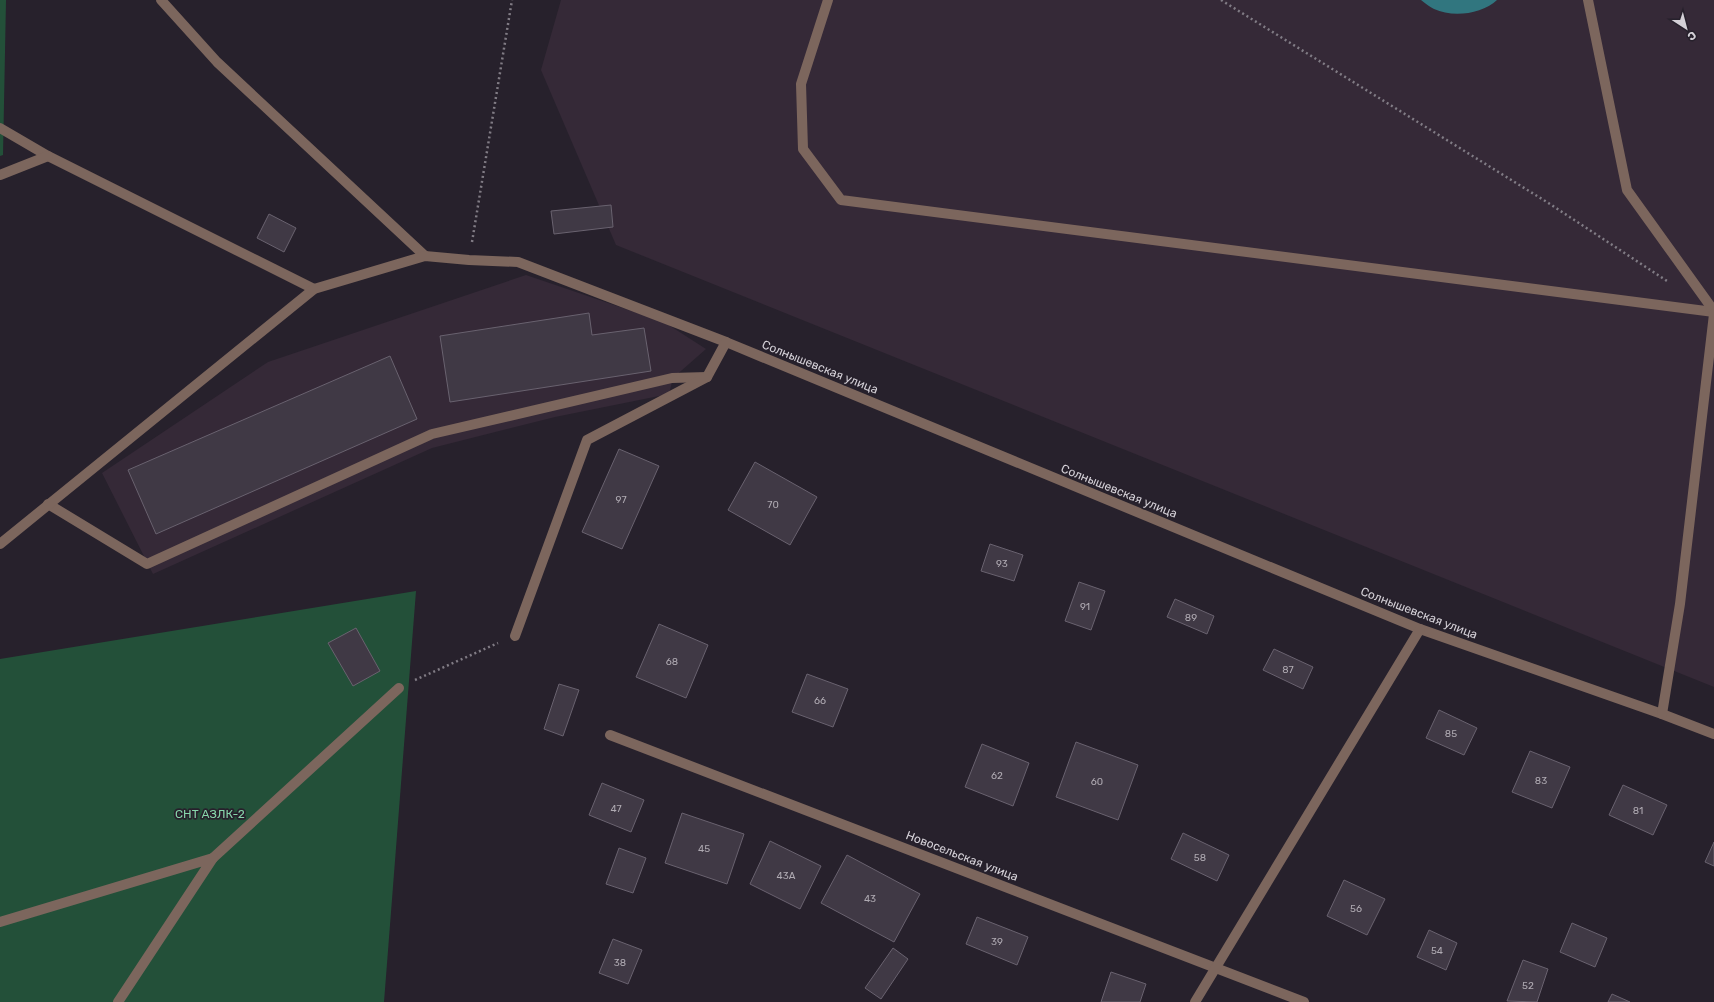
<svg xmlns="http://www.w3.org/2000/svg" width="1714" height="1002" viewBox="0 0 1714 1002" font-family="Rubik,sans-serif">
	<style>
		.industrial { fill: #352937 }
		.green { fill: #235039 }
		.water { fill: #31767f }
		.building { fill: #403945; stroke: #69626f }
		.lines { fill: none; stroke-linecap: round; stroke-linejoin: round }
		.path { stroke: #817c85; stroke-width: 2.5; stroke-dasharray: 2 3; stroke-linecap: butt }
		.minor { stroke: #7c665d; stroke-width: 10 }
		.labels { text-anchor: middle; stroke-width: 3.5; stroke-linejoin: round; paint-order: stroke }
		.number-label { font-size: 10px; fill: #afaab2 }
		.street-label { font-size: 12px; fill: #d4d0d7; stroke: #27212c }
		.park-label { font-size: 12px; fill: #87d6ab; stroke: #27212c }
	</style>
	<rect width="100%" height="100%" fill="#27212c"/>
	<g class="industrial">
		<polygon points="561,0 1714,0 1714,687 616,245 541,70"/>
		<polygon points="526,275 664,322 706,349 673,378 669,394 555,417 432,448 153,574 102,473 268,362"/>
	</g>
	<g class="green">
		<polygon points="0,0 6,0 3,155 0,156"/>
		<polygon points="416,591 384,1002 0,1002 0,659"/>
	</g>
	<path class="water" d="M1421,0H1497C1482,14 1453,18 1434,9C1430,7 1425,3 1421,0Z"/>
	<g class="building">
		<polygon points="611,205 613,227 554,234 551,211"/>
		<polygon points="269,214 296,228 284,252 257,238"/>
		<polygon points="589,313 592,335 644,328 651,371 450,402 440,336"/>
		<polygon points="390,356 417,419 156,534 128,470"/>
		<polygon points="619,449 659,466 622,549 582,532"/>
		<polygon points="755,462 817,497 790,545 728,510"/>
		<polygon points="990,544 1023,555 1014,581 981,571"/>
		<polygon points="1079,582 1105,591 1091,630 1065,621"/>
		<polygon points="1175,599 1214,616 1207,634 1167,617"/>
		<polygon points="659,624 708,645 686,698 636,677"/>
		<polygon points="356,628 380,671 353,686 328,643"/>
		<polygon points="1274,649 1313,667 1303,689 1263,670"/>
		<polygon points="807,674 848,689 833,727 792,712"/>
		<polygon points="559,684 579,690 563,736 544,729"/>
		<polygon points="1439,710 1477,728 1464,755 1426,738"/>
		<polygon points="1076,742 1138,765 1118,820 1056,797"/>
		<polygon points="982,744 1029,763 1013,806 965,787"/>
		<polygon points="1530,751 1570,767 1552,808 1512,792"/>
		<polygon points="602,783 644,800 631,832 589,815"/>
		<polygon points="1623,785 1667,805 1653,835 1609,815"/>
		<polygon points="682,813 744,834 727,884 665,863"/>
		<polygon points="1183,833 1229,855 1217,881 1171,859"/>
		<polygon points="770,841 821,866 800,909 750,884"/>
		<polygon points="1714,842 1714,866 1705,862"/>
		<polygon points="619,848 646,858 633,893 606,884"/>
		<polygon points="847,855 920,894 894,942 821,903"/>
		<polygon points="1344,880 1385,899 1367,935 1327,916"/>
		<polygon points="977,917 1028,937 1017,965 966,944"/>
		<polygon points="1572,923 1607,938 1595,967 1560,952"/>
		<polygon points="1429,930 1457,943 1446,970 1417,957"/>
		<polygon points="613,939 642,950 628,984 599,973"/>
		<polygon points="893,948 908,959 881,999 865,988"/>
		<polygon points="1523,960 1548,969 1537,1002 1507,1001"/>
		<polygon points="1111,972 1146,984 1140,1002 1101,1002"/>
		<polygon points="1612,994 1630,1002 1608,1002"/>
	</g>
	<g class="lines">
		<g class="path">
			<polyline points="1221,0 1550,204 1667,281"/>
			<polyline points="472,242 512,0"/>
			<polyline points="415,680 498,643"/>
		</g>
		<g class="minor">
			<polyline points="161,0 217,62 425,256"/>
			<polyline points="828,0 801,84 803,149 841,200 1714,312"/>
			<polyline points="1588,0 1627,190 1714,311"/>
			<polyline points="0,128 48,156 314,289"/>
			<polyline points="0,175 48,156"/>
			<polyline points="48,504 147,564 432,434 672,378 707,377"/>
			<polyline points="0,544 314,289 425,256 469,260 518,262 726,342 1420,629 1662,714 1714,734"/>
			<polyline points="515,636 587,440 707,377 726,342"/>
			<polyline points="1662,714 1680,604 1714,314"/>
			<polyline points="610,735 1304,1002"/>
			<polyline points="213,858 399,688"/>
			<polyline points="0,922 213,858 118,1002"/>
			<polyline points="1195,1002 1420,629"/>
		</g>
	</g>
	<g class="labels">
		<g class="number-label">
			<text x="621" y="503">97</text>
			<text x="773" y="508">70</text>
			<text x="1002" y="567">93</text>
			<text x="1085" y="610">91</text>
			<text x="1191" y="621">89</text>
			<text x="672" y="665">68</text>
			<text x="1288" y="673">87</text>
			<text x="820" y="704">66</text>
			<text x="1451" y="737">85</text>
			<text x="997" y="779">62</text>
			<text x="1541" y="784">83</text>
			<text x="1097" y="785">60</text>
			<text x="616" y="812">47</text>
			<text x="1638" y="814">81</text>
			<text x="704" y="852">45</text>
			<text x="1200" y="861">58</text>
			<text x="786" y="879">43А</text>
			<text x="870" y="902">43</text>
			<text x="1356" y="912">56</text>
			<text x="997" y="945">39</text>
			<text x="1437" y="954">54</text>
			<text x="620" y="966">38</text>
			<text x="1528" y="989">52</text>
		</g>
		<g class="street-label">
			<text transform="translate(820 367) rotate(22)" y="4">Солнышевская улица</text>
			<text transform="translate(1119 491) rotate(22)" y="4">Солнышевская улица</text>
			<text transform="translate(1419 613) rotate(21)" y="4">Солнышевская улица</text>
			<text transform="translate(962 856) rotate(21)" y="4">Новосельская улица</text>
		</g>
		<g class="park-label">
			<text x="210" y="818">СНТ АЗЛК-2</text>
		</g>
	</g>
	<g transform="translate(1686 28) rotate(144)" stroke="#27212c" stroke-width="3" paint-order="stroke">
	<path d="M0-3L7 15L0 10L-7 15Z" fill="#d4d0d7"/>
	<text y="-6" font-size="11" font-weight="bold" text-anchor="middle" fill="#d4d0d7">С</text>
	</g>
</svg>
